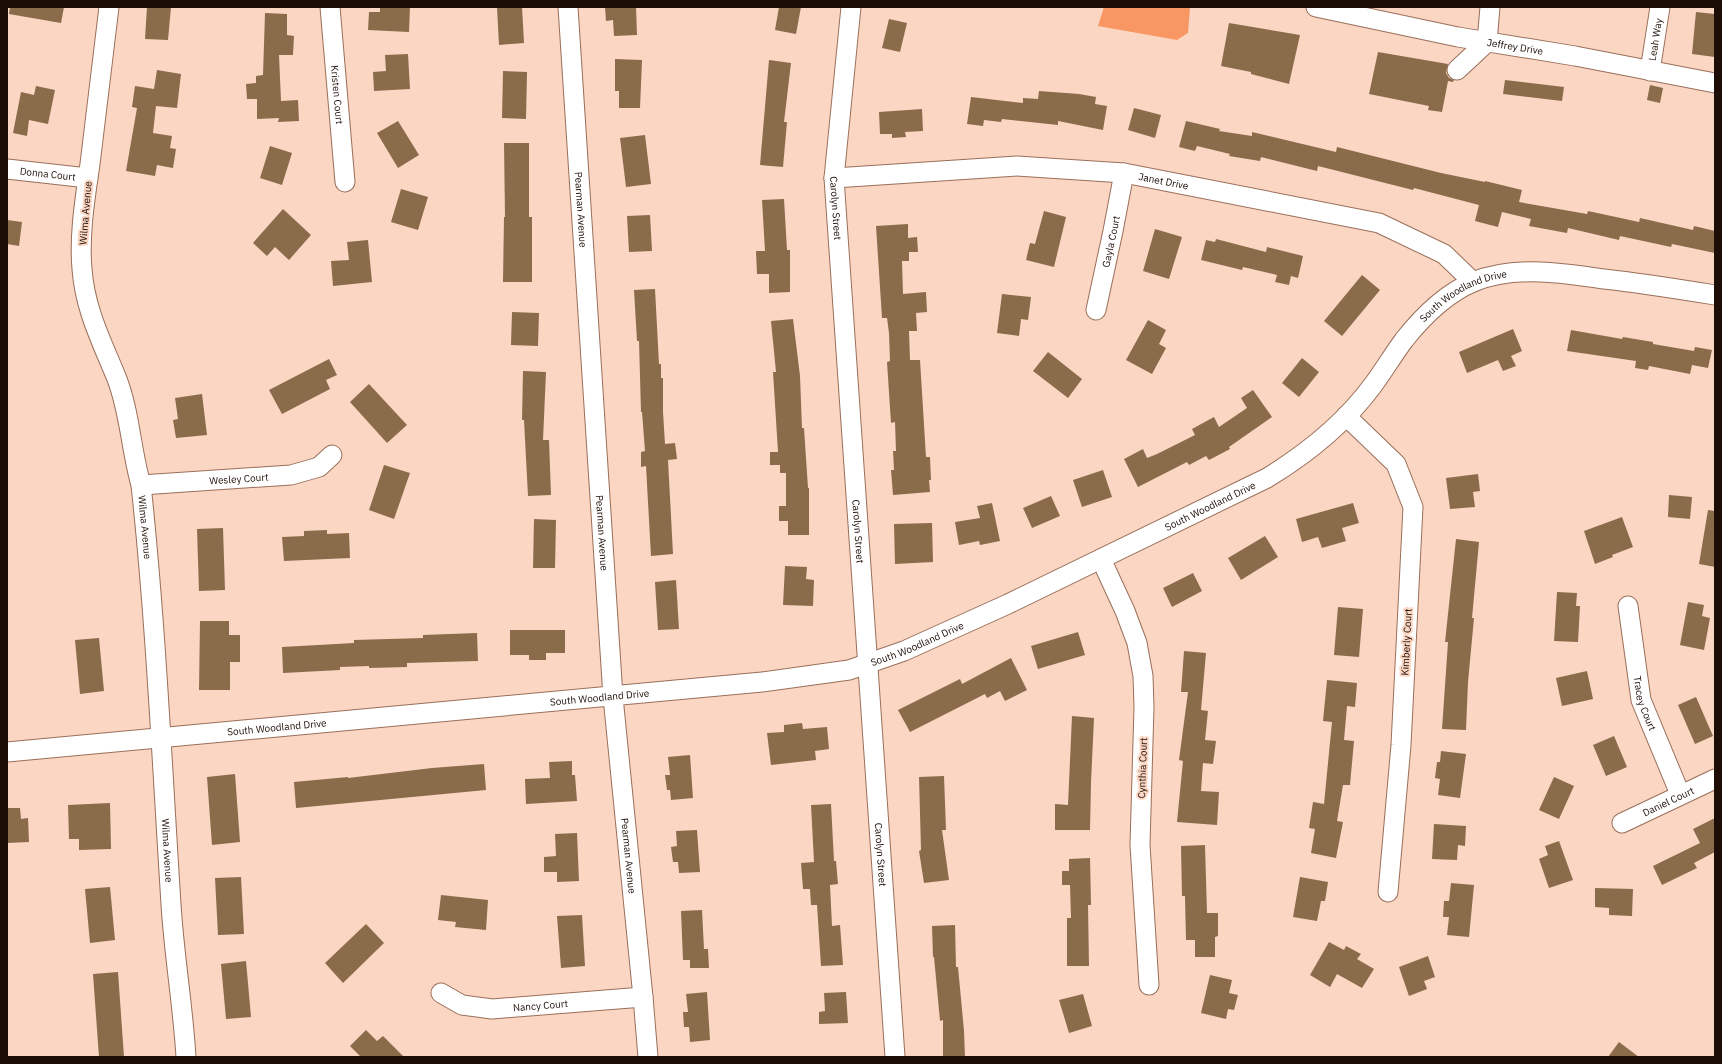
<svg xmlns="http://www.w3.org/2000/svg" width="1722" height="1064" viewBox="0 0 1722 1064" font-family="'IBM Plex Sans',sans-serif">
	<style>
		.green { fill: #f89763 }
		.building { fill: #8a6c4b }
		.lines { fill: none; stroke-linecap: round; stroke-linejoin: round }
		.minor-casing { stroke: #996f5a; stroke-width: 21 }
		.minor { stroke: #fff; stroke-width: 19 }
		.labels { text-anchor: middle; stroke-width: 4; stroke-linejoin: round; paint-order: stroke }
		.street-label { font-size: 10px; fill: #1c0d06; stroke: #fbd6c3 }
	</style>
	<rect width="100%" height="100%" fill="#fbd6c3"/>
	<polygon class="green" points="1104,7 1190,7 1188,33 1177,40 1098,26"/>
	<g class="building">
		<polygon points="10,7 64,7 61,23 9,14"/>
		<polygon points="147,7 171,7 168,40 145,39"/>
		<polygon points="380,7 410,7 409,32 368,30 369,12 380,12"/>
		<polygon points="497,7 522,7 524,43 499,45"/>
		<polygon points="605,7 636,7 637,35 614,36 613,20 606,21"/>
		<polygon points="779,7 801,7 796,34 775,30"/>
		<polygon points="1696,12 1715,14 1715,57 1692,54"/>
		<polygon points="265,13 287,14 287,35 294,36 293,55 279,55 281,101 298,100 299,121 278,122 279,118 257,119 257,99 247,99 246,84 256,83 256,76 263,75"/>
		<polygon points="889,19 907,23 900,52 882,48"/>
		<polygon points="1229,23 1300,35 1289,84 1251,74 1251,72 1221,66"/>
		<polygon points="1378,52 1448,64 1446,73 1449,78 1454,80 1453,82 1448,81 1442,112 1428,110 1429,106 1369,94"/>
		<polygon points="408,54 410,89 374,91 373,72 386,71 385,55"/>
		<polygon points="615,59 642,60 640,108 619,108 619,91 615,91"/>
		<polygon points="769,60 791,63 784,122 787,122 783,167 760,165"/>
		<polygon points="157,70 181,74 177,108 156,106 153,133 172,136 170,148 176,149 173,168 157,165 155,176 126,171 137,108 132,107 135,86 154,89"/>
		<polygon points="503,71 527,72 526,119 502,118"/>
		<polygon points="1505,80 1564,87 1562,101 1503,94"/>
		<polygon points="1650,85 1663,88 1660,103 1647,100"/>
		<polygon points="36,86 55,90 48,124 29,120 27,136 13,133 21,92 34,95"/>
		<polygon points="1039,91 1079,94 1096,97 1095,104 1107,106 1103,130 1058,121 1058,125 1002,119 1001,122 984,120 983,126 967,124 971,97 1023,103 1023,98 1038,99"/>
		<polygon points="1134,108 1161,115 1155,138 1128,130"/>
		<polygon points="922,109 923,131 905,132 906,137 892,138 892,134 880,134 879,112"/>
		<polygon points="398,121 419,155 398,168 377,133"/>
		<polygon points="1186,121 1220,129 1219,131 1252,136 1252,132 1336,152 1337,147 1441,173 1485,182 1485,181 1522,190 1519,202 1587,214 1588,211 1639,222 1640,218 1693,230 1694,226 1715,231 1715,253 1672,244 1671,247 1620,236 1619,240 1568,228 1567,233 1529,226 1531,219 1502,212 1498,227 1475,221 1479,205 1414,188 1413,190 1318,166 1317,171 1261,157 1260,161 1229,156 1230,154 1197,146 1195,151 1179,147"/>
		<polygon points="645,135 651,184 626,187 620,138"/>
		<polygon points="504,143 529,143 529,217 532,217 532,282 503,282 504,217 505,217"/>
		<polygon points="270,146 292,153 282,185 260,178"/>
		<polygon points="401,189 428,197 418,230 391,222"/>
		<polygon points="784,199 787,250 790,250 790,292 769,293 769,274 757,274 756,251 765,251 762,200"/>
		<polygon points="283,209 311,235 289,260 275,247 267,256 253,243"/>
		<polygon points="1044,211 1066,217 1054,267 1026,260 1030,243 1035,244"/>
		<polygon points="650,215 652,251 629,252 627,216"/>
		<polygon points="7,220 22,222 19,246 7,244"/>
		<polygon points="908,224 908,238 917,237 918,252 909,252 909,261 902,261 903,294 926,292 927,312 916,313 917,331 909,331 910,360 920,360 926,457 930,457 931,480 929,480 930,492 893,495 891,470 894,470 893,451 896,451 895,422 891,423 887,362 890,361 889,333 887,318 882,318 876,226"/>
		<polygon points="1155,229 1182,237 1169,279 1143,271"/>
		<polygon points="1216,239 1266,252 1267,247 1303,256 1298,278 1291,276 1289,285 1275,282 1277,275 1243,267 1242,270 1201,260 1206,240 1215,242"/>
		<polygon points="368,240 372,282 333,286 331,261 349,260 347,242"/>
		<polygon points="1362,275 1380,290 1342,336 1324,321"/>
		<polygon points="655,289 659,364 661,364 661,378 663,378 663,412 665,444 675,443 677,459 668,460 673,554 651,556 646,466 641,467 641,452 645,451 642,412 641,412 639,341 637,341 634,290"/>
		<polygon points="1002,294 1031,297 1028,320 1021,319 1019,336 997,333"/>
		<polygon points="512,312 539,313 538,346 511,345"/>
		<polygon points="793,319 800,376 802,428 804,428 808,488 809,488 809,535 788,535 788,521 779,521 779,506 786,506 786,473 780,473 780,465 770,465 770,452 778,452 773,372 776,372 771,321"/>
		<polygon points="1148,320 1166,330 1159,344 1166,348 1152,374 1126,360"/>
		<polygon points="1513,329 1522,351 1511,356 1516,366 1503,371 1498,360 1467,373 1459,352"/>
		<polygon points="1571,330 1622,339 1623,337 1653,342 1653,344 1694,351 1695,347 1712,350 1708,368 1692,365 1690,374 1649,366 1648,370 1635,368 1636,361 1567,351"/>
		<polygon points="1048,352 1082,379 1068,398 1033,371"/>
		<polygon points="1302,358 1319,372 1299,397 1282,383"/>
		<polygon points="329,359 337,375 326,380 330,389 282,414 269,390"/>
		<polygon points="523,371 546,372 543,440 549,440 551,495 528,496 524,420 522,420"/>
		<polygon points="369,384 407,425 387,443 350,402"/>
		<polygon points="1253,390 1272,417 1229,447 1230,449 1209,460 1206,456 1189,465 1187,462 1138,487 1124,459 1143,449 1147,458 1157,454 1195,435 1192,429 1214,417 1219,427 1247,408 1241,398"/>
		<polygon points="202,394 207,435 176,438 173,420 178,419 175,398"/>
		<polygon points="384,465 410,473 394,519 369,510"/>
		<polygon points="1103,470 1112,497 1082,507 1073,480"/>
		<polygon points="1478,474 1480,491 1473,492 1475,507 1450,509 1446,478"/>
		<polygon points="1669,495 1692,497 1690,519 1668,517"/>
		<polygon points="1051,496 1060,516 1032,528 1023,508"/>
		<polygon points="992,503 1000,541 980,545 979,541 959,545 955,522 980,518 977,506"/>
		<polygon points="1353,503 1359,523 1342,528 1346,541 1322,548 1318,537 1302,542 1296,519"/>
		<polygon points="1708,510 1715,511 1715,567 1699,564"/>
		<polygon points="1622,517 1633,547 1612,555 1613,557 1595,564 1584,531"/>
		<polygon points="534,519 556,520 555,568 533,568"/>
		<polygon points="932,523 933,562 895,564 894,524"/>
		<polygon points="223,528 225,590 199,591 197,529"/>
		<polygon points="327,530 327,534 349,533 350,558 284,561 282,537 304,536 304,531"/>
		<polygon points="1265,536 1278,557 1241,580 1228,558"/>
		<polygon points="1456,539 1479,542 1472,618 1474,618 1468,682 1466,730 1442,729 1448,642 1445,642"/>
		<polygon points="785,566 807,567 806,579 814,580 813,606 783,605"/>
		<polygon points="1193,573 1202,591 1172,607 1163,588"/>
		<polygon points="676,580 679,629 658,630 655,582"/>
		<polygon points="1557,592 1577,593 1576,606 1580,606 1578,642 1554,641"/>
		<polygon points="1688,602 1704,605 1702,616 1710,618 1704,650 1680,645"/>
		<polygon points="1338,607 1363,609 1359,657 1334,655"/>
		<polygon points="200,621 229,621 229,635 240,635 240,662 230,662 230,690 199,690"/>
		<polygon points="510,630 565,630 565,653 546,653 546,660 529,660 529,655 510,655"/>
		<polygon points="1078,632 1085,655 1038,669 1031,646"/>
		<polygon points="477,633 478,661 407,663 407,667 369,668 369,666 340,667 340,670 283,673 282,647 354,643 354,640 423,638 423,635"/>
		<polygon points="99,638 104,691 80,694 75,640"/>
		<polygon points="1184,651 1206,653 1201,710 1208,711 1205,740 1216,741 1213,764 1203,763 1201,791 1219,792 1217,825 1177,822 1183,761 1179,760 1188,692 1181,692"/>
		<polygon points="1011,658 1027,690 1005,701 1000,691 987,698 985,694 910,732 898,710 960,679 962,684"/>
		<polygon points="1587,671 1593,699 1562,706 1556,678"/>
		<polygon points="1327,680 1357,683 1355,707 1347,706 1344,740 1354,741 1350,785 1343,785 1337,821 1343,822 1336,858 1311,853 1315,829 1309,828 1313,802 1324,804 1332,722 1323,721"/>
		<polygon points="1696,697 1713,736 1695,744 1678,705"/>
		<polygon points="1072,716 1094,718 1091,782 1090,830 1055,830 1055,804 1068,805"/>
		<polygon points="802,723 803,729 827,727 829,749 815,751 816,760 771,765 767,733 784,732 784,725"/>
		<polygon points="1614,736 1627,767 1606,776 1593,745"/>
		<polygon points="1441,751 1466,754 1460,798 1438,795 1440,779 1435,778 1437,762 1440,762"/>
		<polygon points="690,755 693,798 671,800 670,790 667,790 665,775 670,775 668,757"/>
		<polygon points="572,761 572,775 575,775 577,801 526,804 525,779 550,778 549,762"/>
		<polygon points="484,764 486,790 296,808 294,782 348,777 348,778 432,768"/>
		<polygon points="235,774 240,842 212,845 207,777"/>
		<polygon points="944,776 946,830 942,830 949,880 924,883 919,851 921,850 919,777"/>
		<polygon points="1554,777 1574,786 1559,819 1539,810"/>
		<polygon points="110,803 111,849 79,850 79,839 69,839 68,805"/>
		<polygon points="831,804 834,861 836,861 838,884 830,885 832,926 840,925 843,965 821,966 817,905 811,905 810,889 803,889 801,863 814,862 811,805"/>
		<polygon points="7,808 20,808 21,819 28,818 29,842 7,843"/>
		<polygon points="1715,818 1715,852 1694,863 1697,868 1662,885 1653,866 1700,843 1693,829"/>
		<polygon points="1434,824 1466,826 1465,846 1458,845 1457,860 1432,859"/>
		<polygon points="697,830 700,872 679,873 678,862 673,862 671,847 677,846 676,831"/>
		<polygon points="577,833 579,881 557,882 557,872 544,872 544,857 556,856 555,834"/>
		<polygon points="1559,841 1573,880 1549,888 1539,859 1548,855 1545,846"/>
		<polygon points="1205,845 1207,913 1218,913 1218,936 1215,937 1215,957 1195,957 1195,940 1186,940 1185,896 1182,896 1181,846"/>
		<polygon points="1090,858 1091,905 1088,905 1089,966 1067,966 1067,918 1071,918 1070,885 1062,885 1062,871 1069,871 1069,859"/>
		<polygon points="241,877 244,934 218,935 215,878"/>
		<polygon points="1300,877 1328,882 1325,901 1321,901 1317,921 1293,917"/>
		<polygon points="1451,883 1474,885 1469,937 1447,935 1449,917 1443,917 1444,901 1449,901"/>
		<polygon points="110,887 115,940 90,943 85,889"/>
		<polygon points="1595,888 1633,889 1632,916 1609,915 1609,908 1595,907"/>
		<polygon points="441,895 488,900 486,930 455,927 456,922 438,920"/>
		<polygon points="702,910 704,949 708,949 709,968 690,968 690,960 683,960 681,911"/>
		<polygon points="582,915 585,966 561,968 557,916"/>
		<polygon points="366,924 384,943 343,983 325,963"/>
		<polygon points="955,925 956,967 958,967 964,1031 965,1057 943,1057 943,1020 940,1021 934,957 933,957 932,926"/>
		<polygon points="1329,942 1344,950 1346,946 1361,954 1357,959 1374,969 1362,988 1337,974 1330,987 1310,975"/>
		<polygon points="1428,956 1435,977 1424,981 1427,989 1409,996 1399,967"/>
		<polygon points="246,961 251,1017 226,1019 221,964"/>
		<polygon points="118,972 124,1057 99,1057 93,974"/>
		<polygon points="1210,975 1232,980 1229,993 1238,995 1234,1010 1228,1009 1226,1019 1201,1013"/>
		<polygon points="707,992 710,1040 690,1042 689,1027 684,1027 683,1012 688,1012 686,994"/>
		<polygon points="846,992 848,1023 819,1024 819,1012 825,1011 824,993"/>
		<polygon points="1083,994 1092,1026 1069,1033 1059,1000"/>
		<polygon points="366,1030 377,1041 383,1036 404,1057 361,1057 350,1046"/>
		<polygon points="1619,1042 1639,1057 1608,1057"/>
	</g>
	<g class="lines">
		<defs>
			<g id="minor">
				<path id="s1" d="M109,7C103,59 96,111 90,164C85,199 79,234 82,269C85,310 102,342 117,379C130,413 131,450 141,485C156,624 162,764 171,904C174,955 183,1006 186,1057"/>
				<path id="s2" d="M330,7L345,182"/>
				<path id="s3" d="M568,7L613,697L643,997L648,1057"/>
				<path id="s4" d="M851,7L834,178L895,1057"/>
				<path id="s5" d="M1316,7L1458,37L1575,56L1715,83"/>
				<polyline points="1457,70 1487,42 1490,7"/>
				<path id="s6" d="M1650,71L1660,7"/>
				<path id="s7" d="M7,169L88,178"/>
				<path id="s8" d="M834,178L1017,166L1124,173L1379,223L1444,254L1473,282"/>
				<path id="s9" d="M1096,310L1113,231L1124,173"/>
				<polyline points="1346,416 1396,464 1413,507 1401,745 1388,892"/>
				<path id="s10" d="M141,485L291,475L319,467L332,455"/>
				<polyline points="1101,559 1125,611 1137,643 1143,676 1144,707 1140,845 1149,985"/>
				<path id="s11" d="M1628,606L1641,700L1680,794"/>
				<path id="s12" d="M7,752L762,682L849,670L904,651L1008,604L1267,478C1308,453 1345,423 1373,385C1384,370 1393,355 1404,340C1423,316 1445,294 1473,282C1515,265 1561,273 1604,279C1641,283 1678,289 1715,295"/>
				<path id="s13" d="M1622,823L1715,779"/>
				<path id="s14" d="M441,993L462,1005L492,1009L643,997"/>
			</g>
		</defs>
		<use href="#minor" class="minor-casing"/>
		<use href="#minor" class="minor"/>
	</g>
	<g class="labels">
		<g class="street-label">
			<text dy="4" stroke="none"><textPath href="#s6" startOffset="32">Leah Way</textPath></text>
			<text dy="4" stroke="none"><textPath href="#s5" startOffset="203">Jeffrey Drive</textPath></text>
			<text dy="4" stroke="none"><textPath href="#s2" startOffset="88">Kristen Court</textPath></text>
			<text dy="4" stroke="none"><textPath href="#s7" startOffset="41">Donna Court</textPath></text>
			<text dy="4" stroke="none"><textPath href="#s8" startOffset="331">Janet Drive</textPath></text>
			<text dy="4" stroke="none"><textPath href="#s3" startOffset="203">Pearman Avenue</textPath></text>
			<text dy="4" stroke="none"><textPath href="#s4" startOffset="202">Carolyn Street</textPath></text>
			<text transform="translate(85 213) rotate(-85)" y="4">Wilma Avenue</text>
			<text dy="4" stroke="none"><textPath href="#s9" startOffset="70">Gayla Court</textPath></text>
			<text dy="4" stroke="none"><textPath href="#s12" startOffset="1579">South Woodland Drive</textPath></text>
			<text dy="4" stroke="none"><textPath href="#s10" startOffset="98">Wesley Court</textPath></text>
			<text dy="4" stroke="none"><textPath href="#s12" startOffset="1243">South Woodland Drive</textPath></text>
			<text dy="4" stroke="none"><textPath href="#s1" startOffset="531">Wilma Avenue</textPath></text>
			<text dy="4" stroke="none"><textPath href="#s3" startOffset="527">Pearman Avenue</textPath></text>
			<text dy="4" stroke="none"><textPath href="#s4" startOffset="526">Carolyn Street</textPath></text>
			<text transform="translate(1406 642) rotate(-87)" y="4">Kimberly Court</text>
			<text dy="4" stroke="none"><textPath href="#s12" startOffset="919">South Woodland Drive</textPath></text>
			<text dy="4" stroke="none"><textPath href="#s12" startOffset="595">South Woodland Drive</textPath></text>
			<text dy="4" stroke="none"><textPath href="#s11" startOffset="99">Tracey Court</textPath></text>
			<text dy="4" stroke="none"><textPath href="#s12" startOffset="271">South Woodland Drive</textPath></text>
			<text transform="translate(1142 768) rotate(-88)" y="4">Cynthia Court</text>
			<text dy="4" stroke="none"><textPath href="#s13" startOffset="51">Daniel Court</textPath></text>
			<text dy="4" stroke="none"><textPath href="#s1" startOffset="855">Wilma Avenue</textPath></text>
			<text dy="4" stroke="none"><textPath href="#s3" startOffset="851">Pearman Avenue</textPath></text>
			<text dy="4" stroke="none"><textPath href="#s4" startOffset="850">Carolyn Street</textPath></text>
			<text dy="4" stroke="none"><textPath href="#s14" startOffset="103">Nancy Court</textPath></text>
		</g>
	</g>
	<rect width="1722" height="1064" fill="none" stroke="#1c0d06" stroke-width="16"/>
</svg>
